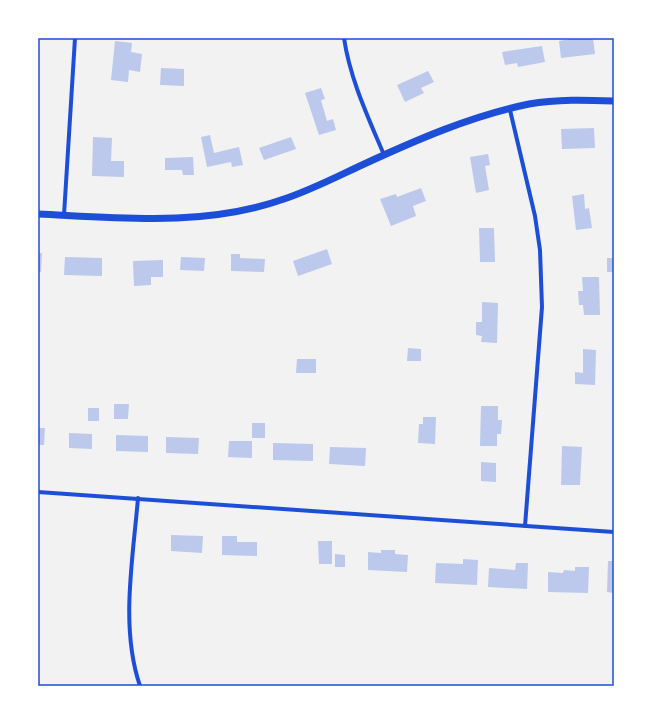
<svg xmlns="http://www.w3.org/2000/svg" width="652" height="724" viewBox="0 0 652 724" font-family="Raleway,sans-serif">
	<style>
		.building { fill: #bdc9ec }
		.lines { fill: none; stroke-linecap: round; stroke-linejoin: round }
		.minor { stroke: #1d4ed8; stroke-width: 4 }
		.tertiary { stroke: #1d4ed8; stroke-width: 7 }
		.neatline { fill: none; stroke: #1d4ed8; stroke-width: 1.5 }
	</style>
	<rect width="100%" height="100%" fill="#f2f2f2"/>
	<g class="building">
		<polygon points="577,38 593,38 595,54 561,58 559,41"/>
		<polygon points="115,41 132,43 131,52 142,54 140,72 129,70 128,82 111,80"/>
		<polygon points="542,46 545,62 518,67 517,63 505,65 502,52"/>
		<polygon points="161,68 184,69 184,86 160,85"/>
		<polygon points="428,71 434,82 421,88 424,93 405,102 397,85"/>
		<polygon points="321,88 325,99 321,100 327,121 333,119 336,130 319,135 305,93"/>
		<polygon points="594,128 595,148 562,149 561,129"/>
		<polygon points="210,135 214,153 239,147 243,165 232,167 231,162 207,167 201,137"/>
		<polygon points="93,137 112,138 111,161 124,161 124,177 92,176"/>
		<polygon points="291,137 296,149 264,160 259,148"/>
		<polygon points="488,154 490,165 485,166 489,190 476,193 470,157"/>
		<polygon points="193,157 194,175 183,175 182,170 165,170 165,158"/>
		<polygon points="421,188 426,201 413,206 416,216 391,226 380,199 396,194 397,197"/>
		<polygon points="584,194 585,209 589,208 592,228 576,230 572,196"/>
		<polygon points="479,228 494,228 495,262 480,262"/>
		<polygon points="327,249 332,264 298,276 293,261"/>
		<polygon points="38,253 42,253 41,272 38,272"/>
		<polygon points="231,254 240,254 240,258 265,259 264,272 231,271"/>
		<polygon points="65,257 102,258 102,276 64,275"/>
		<polygon points="181,257 205,258 204,271 180,270"/>
		<rect x="607" y="258" width="7" height="14"/>
		<polygon points="163,260 163,277 151,277 151,285 134,286 133,261"/>
		<polygon points="582,277 599,277 600,315 584,315 583,305 579,305 578,291 583,291"/>
		<polygon points="482,302 498,303 497,343 481,342 482,336 476,335 476,322 482,322"/>
		<polygon points="408,348 421,349 421,361 407,361"/>
		<polygon points="583,349 596,350 595,385 575,384 575,372 583,373"/>
		<polygon points="297,359 316,359 316,373 296,373"/>
		<polygon points="114,404 129,404 128,419 114,419"/>
		<polygon points="481,406 498,406 498,420 502,420 501,434 497,434 497,446 480,446"/>
		<rect x="88" y="408" width="11" height="13"/>
		<polygon points="423,417 436,417 435,444 418,443 419,424 423,424"/>
		<rect x="252" y="423" width="13" height="15"/>
		<polygon points="38,428 45,428 44,445 38,445"/>
		<polygon points="69,433 92,434 92,449 69,448"/>
		<polygon points="116,435 148,436 148,452 116,451"/>
		<polygon points="166,437 199,438 198,454 166,453"/>
		<polygon points="229,441 252,441 252,458 228,457"/>
		<polygon points="273,443 313,444 313,461 273,460"/>
		<polygon points="562,446 582,447 580,485 561,485"/>
		<polygon points="330,447 366,448 365,466 329,464"/>
		<polygon points="481,462 496,463 496,482 481,481"/>
		<polygon points="171,535 203,536 202,553 171,551"/>
		<polygon points="222,536 237,536 237,542 257,542 257,556 222,555"/>
		<polygon points="318,541 332,541 332,564 319,564"/>
		<polygon points="381,550 395,550 395,554 408,555 407,572 368,570 368,552 381,553"/>
		<polygon points="335,554 345,555 345,567 335,567"/>
		<polygon points="463,559 478,560 477,585 435,583 436,563 463,564"/>
		<polygon points="608,561 614,561 614,593 607,592"/>
		<polygon points="516,563 528,563 527,589 488,587 489,568 515,570"/>
		<polygon points="575,567 589,567 588,593 548,592 548,572 563,573 564,570 575,571"/>
	</g>
	<g class="lines">
		<g class="minor">
			<path d="M344,38C350,79 368,117 384,155"/>
			<polyline points="510,110 535,216 540,250 542,307 525,526"/>
			<polyline points="64,215 75,38"/>
			<polyline points="38,492 614,532"/>
			<path d="M138,498C133,559 120,627 140,686"/>
		</g>
		<path class="tertiary" d="M38,214C120,218 205,227 284,199C311,190 336,177 362,165C416,140 471,116 529,104C557,99 586,100 614,101"/>
	</g>
	<rect width="652" height="724" fill="none" stroke="#ffffff" stroke-width="78"/>
	<rect x="39" y="39" width="574" height="646" class="neatline"/>
</svg>
